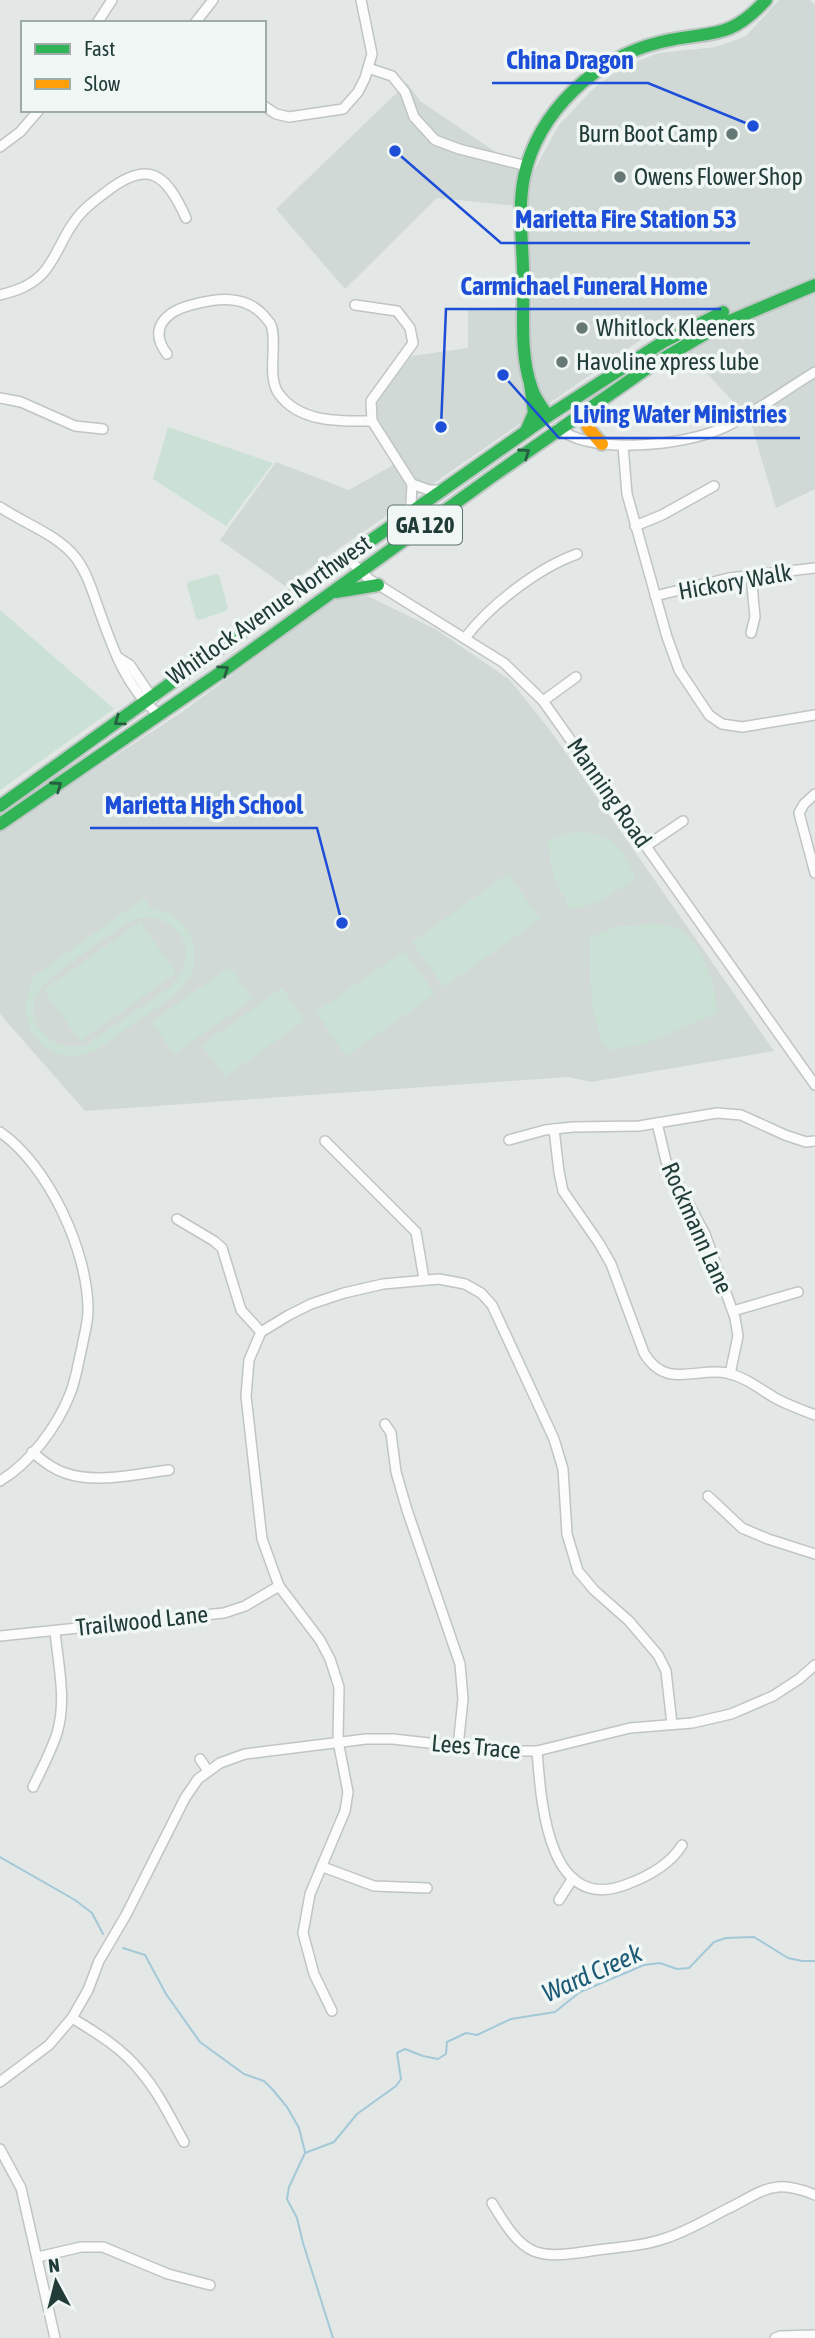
<svg xmlns="http://www.w3.org/2000/svg" width="815" height="2338" viewBox="0 0 815 2338" font-family="'Asap Condensed',sans-serif">
	<style>
		.built { fill: #d0d9d6 }
		.green { fill: #cbe1d5; fill-rule: evenodd }
		.lines { fill: none; stroke-linecap: round; stroke-linejoin: round }
		.stream { stroke: #a3c8d7; stroke-width: 2 }
		.street-casing { stroke: #c0c5c3; stroke-width: 12 }
		.fast-casing { stroke: #bec6c4; stroke-width: 16 }
		.slow-casing { stroke: #bec6c4; stroke-width: 16 }
		.street { stroke: #fbfcfb; stroke-width: 9 }
		.fast { stroke: #30b455; stroke-width: 12 }
		.slow { stroke: #ff9f0a; stroke-width: 12 }
		.oneway { stroke: #265f40 }
		.poi-dot { fill: #657874; stroke: #f0f7f5; stroke-width: 2.5 }
		.labels { text-anchor: middle; stroke-width: 7; stroke-linejoin: round; paint-order: stroke }
		.shield { fill: #f0f7f5; stroke: #5f7370; stroke-width: 2 }
		.shield-label { font-size: 23px; font-weight: bold; fill: #213b37 }
		.poi-label { font-size: 24px; fill: #213b37; stroke: #f0f7f5; text-anchor: start }
		.street-label { font-size: 24px; fill: #213b37; stroke: #f0f7f5 }
		.water-label { font-size: 26px; font-style: italic; fill: #1c5a75; stroke: #f0f7f5 }
		.leader { fill: none; stroke: #1d4ed8; stroke-width: 2.5 }
		.callout-dot { fill: #1d4ed8; stroke: #f0f7f5; stroke-width: 2.5 }
		.callout-label { font-size: 26px; text-anchor: middle; font-weight: bold; fill: #1d4ed8; stroke: #f0f7f5; stroke-width: 7; stroke-linejoin: round; paint-order: stroke }
	</style>
	<rect width="100%" height="100%" fill="#e3e8e6"/>
	<g class="built">
		<polygon points="779,0 810,0 815,5 815,489 776,508 750,420 690,355 674,317 285,586 220,540 276,462 349,490 402,460 375,418 373,404 412,356 468,348 468,308 532,307 527,207 437,198 345,289 276,209 407,83 420,101 531,176 559,125 593,89 622,67 659,53 716,47 746,36"/>
		<polygon points="364,594 437,630 510,680 552,733 774,1051 591,1082 568,1077 85,1111 0,1014 0,831 182,712 339,596"/>
	</g>
	<g class="green">
		<polygon points="168,427 273,463 226,526 153,479"/>
		<polygon points="216,574 219,575 228,608 226,611 199,620 196,618 187,586 188,582"/>
		<polygon points="0,610 114,709 0,790"/>
		<path d="M576,832C609,832 627,848 635,880C619,889 584,913 568,907L563,894H561L554,876L547,842L556,837Z"/>
		<polygon points="508,874 540,919 444,987 412,942"/>
		<path d="M144,898L151,908L172,914L188,930L195,950L193,972L178,993L96,1050C49,1072 11,1027 32,983L30,979ZM152,917C189,926 197,963 169,988L86,1045C72,1049 58,1047 46,1036C10,1001 57,972 83,954C97,943 112,933 127,923L137,918Z"/>
		<polygon points="140,922 176,973 80,1041 44,990"/>
		<path d="M654,924C661,924 670,925 677,928C702,939 716,987 717,1013L644,1044L612,1050L602,1044L592,1008L589,938L616,927Z"/>
		<polygon points="404,951 435,994 346,1056 316,1012"/>
		<polygon points="230,967 253,999 174,1054 151,1022"/>
		<polygon points="282,988 305,1020 225,1077 202,1045"/>
	</g>
	<g class="lines">
		<g class="stream">
			<polyline points="0,1857 75,1900 92,1913 103,1934"/>
			<polyline points="123,1948 145,1955 166,1994 200,2042 244,2074 264,2081 273,2090 287,2107 299,2128 305,2152"/>
			<polyline points="333,2338 303,2243 297,2218 287,2199 289,2187 305,2153 334,2142 357,2114 396,2086 401,2079 397,2053 405,2049 423,2056 438,2059 446,2054 447,2042 466,2033 477,2035 511,2019 555,2012 580,1992 644,1965 660,1963 677,1969 689,1968 714,1942 726,1938 754,1937 788,1958 802,1961 815,1961"/>
		</g>
		<defs>
			<g id="street">
				<polyline points="97,23 112,0"/>
				<polyline points="195,23 213,0"/>
				<polyline points="368,68 392,76 405,92 414,117 435,140 459,149 527,166"/>
				<polyline points="264,106 276,114 289,117 343,109 358,92 365,78 372,54 361,0"/>
				<polyline points="0,147 20,132 39,110"/>
				<path d="M0,295C16,291 31,286 43,273C56,259 62,238 74,222C82,210 94,201 106,192C148,159 166,173 186,218"/>
				<polyline points="355,305 397,311 410,328 413,343 371,401 372,421 412,484 411,504 408,513"/>
				<path d="M167,354C148,329 165,312 191,305C217,298 246,294 265,317C267,320 270,322 271,325C278,343 266,377 279,394C300,423 340,421 372,421"/>
				<polyline points="0,398 21,402 75,426 103,429"/>
				<path d="M558,428C592,456 686,445 723,428C755,413 785,390 815,372"/>
				<polyline points="623,446 627,494 667,637 679,670 709,715 722,724 742,727 815,715"/>
				<polyline points="412,484 429,490 441,490"/>
				<path d="M0,507C25,524 57,534 76,558C87,573 92,590 98,607C112,646 125,687 158,714"/>
				<polyline points="635,526 662,515 714,486"/>
				<polyline points="347,558 369,579 504,663 543,701 815,1085"/>
				<polyline points="655,596 729,578 815,568"/>
				<polyline points="751,633 755,617 751,575"/>
				<path d="M465,638C490,605 538,568 577,554"/>
				<polyline points="119,658 130,665 153,699"/>
				<polyline points="543,701 576,677"/>
				<polyline points="815,794 804,804 799,813 815,873"/>
				<polyline points="646,846 683,821"/>
				<polyline points="657,1123 666,1161 705,1234 735,1318 738,1336 730,1374"/>
				<path d="M554,1129L559,1172L563,1191L599,1243L611,1264L644,1353C666,1390 696,1367 727,1373C745,1377 760,1389 775,1398C788,1405 802,1410 815,1415"/>
				<path d="M0,1132C49,1166 88,1252 88,1310C88,1323 84,1335 82,1347C78,1363 76,1380 70,1394C57,1427 30,1463 0,1481"/>
				<polyline points="509,1140 545,1130 573,1127 639,1126 717,1113 741,1115 785,1135 806,1142 815,1141"/>
				<polyline points="325,1141 416,1232 424,1279"/>
				<polyline points="177,1219 214,1241 222,1248 241,1310 261,1332"/>
				<polyline points="733,1311 798,1292"/>
				<polyline points="385,1424 391,1433 396,1472 407,1510 460,1664 463,1699 458,1747"/>
				<path d="M32,1452C42,1460 52,1469 65,1473C96,1484 137,1474 169,1470"/>
				<polyline points="708,1496 742,1528 768,1539 815,1554"/>
				<polyline points="0,1636 224,1613 245,1606 279,1586"/>
				<path d="M537,1751C541,1800 547,1914 625,1885C647,1877 670,1865 682,1845"/>
				<polyline points="200,1759 208,1771"/>
				<path d="M33,1787C41,1770 51,1752 57,1733C67,1700 58,1664 55,1631"/>
				<polyline points="323,1867 374,1886 427,1888"/>
				<polyline points="559,1900 573,1878"/>
				<polyline points="332,2011 314,1974 303,1933 310,1894 345,1811 348,1792 338,1741 339,1687 330,1659 320,1640 279,1586 262,1539 246,1396 249,1360 261,1332 289,1315 311,1304 344,1293 383,1284 439,1279 465,1284 481,1293 492,1305 554,1439 563,1469 567,1534 578,1571 594,1590 629,1621 658,1655 666,1671 672,1724"/>
				<path d="M72,2018C97,2033 123,2049 141,2072C159,2093 171,2119 184,2142"/>
				<polyline points="0,2082 49,2045 72,2018 88,1990 99,1961 126,1915 185,1798 198,1779 220,1763 245,1754 366,1739 393,1739 500,1751 537,1751 630,1728 692,1723 731,1714 773,1696 799,1679 815,1665"/>
				<polyline points="0,2149 21,2188 55,2338"/>
				<path d="M492,2203C525,2258 534,2260 597,2250C620,2247 644,2246 666,2238C688,2231 709,2218 729,2208C744,2201 762,2188 778,2187C791,2186 803,2190 815,2195"/>
				<polyline points="38,2257 81,2247 103,2247 168,2274 210,2285"/>
				<polyline points="775,2338 780,2336 815,2335"/>
			</g>
			<g id="fast">
				<path d="M548,416C542,407 535,399 532,389C518,351 525,306 523,267C522,237 518,207 524,177C538,111 597,57 661,42C711,30 727,42 766,0"/>
				<polyline points="526,431 534,413 530,383"/>
				<polyline points="336,592 378,585"/>
				<polyline points="0,806 306,586 548,416 663,342 723,312"/>
				<polyline points="0,824 230,666 490,478 649,367 720,325 815,285"/>
			</g>
			<polyline id="slow" points="582,412 589,429 602,444"/>
		</defs>
		<use href="#street" class="street-casing"/>
		<use href="#fast" class="fast-casing"/>
		<use href="#slow" class="slow-casing"/>
		<use href="#street" class="street"/>
		<use href="#fast" class="fast"/>
		<use href="#slow" class="slow"/>
	</g>
	<defs><path id="oneway-chevron" d="M-2-3.5L2.5 0L-2 3.5" fill="none" stroke-width="1.6" stroke-linecap="round" stroke-linejoin="round" transform="scale(1.75)"/></defs>
	<g class="oneway">
		<use href="#oneway-chevron" transform="translate(525 453) rotate(-35)"/>
		<use href="#oneway-chevron" transform="translate(224 670) rotate(-34)"/>
		<use href="#oneway-chevron" transform="translate(119 721) rotate(144)"/>
		<use href="#oneway-chevron" transform="translate(57 786) rotate(-35)"/>
	</g>
	<g class="poi-dot">
		<circle cx="732" cy="134" r="7"/>
		<circle cx="620" cy="177" r="7"/>
		<circle cx="582" cy="328" r="7"/>
		<circle cx="562" cy="362" r="7"/>
	</g>
	<g class="labels">
		<rect class="shield" x="388" y="505.5" width="74" height="39" rx="5"/>
		<g class="shield-label">
			<text x="425" y="533">GA 120</text>
		</g>
		<g class="poi-label">
			<text x="718" y="142" text-anchor="end">Burn Boot Camp</text>
			<text x="634" y="185">Owens Flower Shop</text>
			<text x="596" y="336">Whitlock Kleeners</text>
			<text x="576" y="370">Havoline xpress lube</text>
		</g>
		<g class="street-label">
			<text transform="translate(735 582) rotate(-10)" y="8">Hickory Walk</text>
			<text transform="translate(269 610) rotate(-35)" y="8">Whitlock Avenue Northwest</text>
			<text transform="translate(609 793) rotate(55)" y="8">Manning Road</text>
			<text transform="translate(697 1228) rotate(66)" y="8">Rockmann Lane</text>
			<text transform="translate(142 1621) rotate(-6)" y="8">Trailwood Lane</text>
			<text transform="translate(476 1747) rotate(5)" y="8">Lees Trace</text>
		</g>
		<g class="water-label">
			<text transform="translate(592 1973) rotate(-24)" y="9">Ward Creek</text>
		</g>
	</g>
	<path class="leader" d="M753 126L648 83H492M395 151L501 243H750M441 427L446 309H721M503 375L559 438H800M342 923L317 828H90"/>
	<g class="callout-dot">
		<circle cx="753" cy="126" r="7"/>
		<circle cx="395" cy="151" r="7"/>
		<circle cx="441" cy="427" r="7"/>
		<circle cx="503" cy="375" r="7"/>
		<circle cx="342" cy="923" r="7"/>
	</g>
	<g class="callout-label">
		<text x="570" y="69">China Dragon</text>
		<text x="626" y="228">Marietta Fire Station 53</text>
		<text x="584" y="295">Carmichael Funeral Home</text>
		<text x="680" y="423">Living Water Ministries</text>
		<text x="204" y="814">Marietta High School</text>
	</g>
	<rect x="21" y="21" width="245" height="91" fill="#f0f7f5" stroke="#9daca9" stroke-width="2"/>
	<rect x="35" y="44" width="35" height="10" fill="#30b455" stroke="#9daca9" stroke-width="2"/>
	<text x="84" y="56" font-size="21" fill="#213b37">Fast</text>
	<rect x="35" y="79" width="35" height="10" fill="#ff9f0a" stroke="#9daca9" stroke-width="2"/>
	<text x="84" y="91" font-size="21" fill="#213b37">Slow</text>
	<g transform="translate(56 2282) rotate(353)" stroke="#f0f7f5" stroke-width="5" paint-order="stroke">
	<path d="M0-5L12 26L0 18L-12 26Z" fill="#213b37"/>
	<text y="-10" font-size="19" font-weight="bold" text-anchor="middle" fill="#213b37">N</text>
	</g>
</svg>
